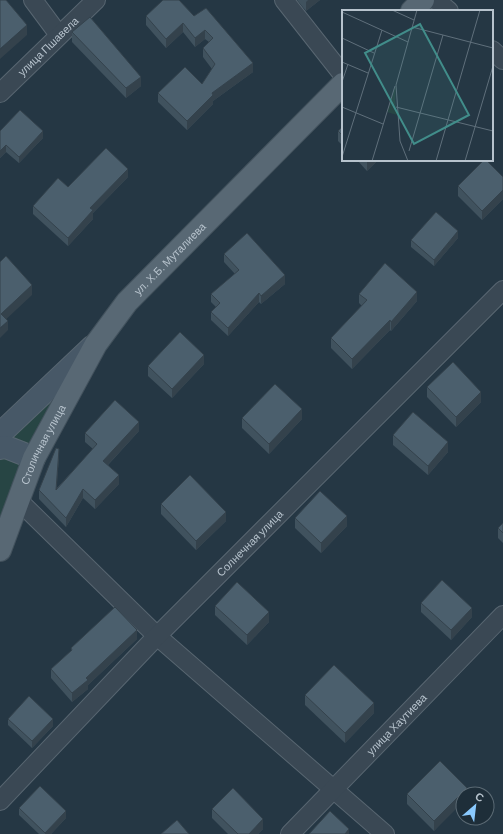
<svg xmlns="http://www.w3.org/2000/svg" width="503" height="834" viewBox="0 0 503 834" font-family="Barlow,sans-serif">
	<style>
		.green { fill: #274544 }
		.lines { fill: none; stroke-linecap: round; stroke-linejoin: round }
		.street-casing { stroke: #586671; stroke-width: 20 }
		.secondary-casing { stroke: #586671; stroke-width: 24 }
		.primary-casing { stroke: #43525d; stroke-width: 24 }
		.street { stroke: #3a4854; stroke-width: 18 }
		.secondary { stroke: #475867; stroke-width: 22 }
		.primary { stroke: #586874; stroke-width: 22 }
		.wall { fill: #40525e }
		.shaded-wall { fill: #34424c }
		.building { fill: #4b5f6d; stroke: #34424c }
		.labels { text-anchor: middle; stroke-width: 3.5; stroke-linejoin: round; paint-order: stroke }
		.street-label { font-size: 11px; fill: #b7c3cd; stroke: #1e2e39 }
		.inset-road { fill: none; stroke: #5f6f7b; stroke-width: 1 }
		.view { fill: #418d8a; fill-opacity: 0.15; stroke: #418d8a; stroke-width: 2 }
		.inset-edge { fill: none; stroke: #b7c3cd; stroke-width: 2 }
	</style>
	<rect width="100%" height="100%" fill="#253744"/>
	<polygon class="green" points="96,344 0,550 0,434"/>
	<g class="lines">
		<defs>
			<g id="street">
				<polyline points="33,0 59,35"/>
				<polyline points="284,0 343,75"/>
				<polyline points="436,0 449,11"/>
				<polyline points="492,50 503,60"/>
				<path id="s1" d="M0,93L96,0"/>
				<polyline points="19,501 157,636 385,834"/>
				<path id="s2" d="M0,801L157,636L503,290"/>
				<path id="s3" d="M290,834L503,615"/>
			</g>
			<g id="secondary">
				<polyline points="0,434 92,347"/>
				<polyline points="0,448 6,447 34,458"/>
			</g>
			<g id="primary">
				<polyline points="412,11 423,0"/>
				<path id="s4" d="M0,550L34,458L96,344L127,302L343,84"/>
			</g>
		</defs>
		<use href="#street" class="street-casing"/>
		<use href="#secondary" class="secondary-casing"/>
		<use href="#primary" class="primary-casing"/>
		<use href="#street" class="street"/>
		<use href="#secondary" class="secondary"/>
		<use href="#primary" class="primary"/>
	</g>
	<g class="wall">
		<polygon points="297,0 320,0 306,11"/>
		<polygon points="146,16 194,16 253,72 213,101 213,104 187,130 158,102 158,93 202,84 212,69 203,57 203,48 209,42 205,39 195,47 183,32 166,48 146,25"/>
		<polygon points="72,32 141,86 126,98 72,42"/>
		<polygon points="343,126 343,146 338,141 338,131"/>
		<polygon points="0,131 43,138 19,163 6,152 0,158"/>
		<polygon points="357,160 378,160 367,171"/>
		<polygon points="128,177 93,213 93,219 68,246 33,214 33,206 68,187"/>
		<polygon points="503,177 503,199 482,220 458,196 458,186"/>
		<polygon points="458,238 434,266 411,247 411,240"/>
		<polygon points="224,254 285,284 261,304 259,302 228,336 211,320 211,312 216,307 211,302 211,294 235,274 224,262"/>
		<polygon points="359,294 417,301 391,331 390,330 352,369 331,348 331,338 362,306 359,303"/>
		<polygon points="204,364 172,398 148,376 148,366"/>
		<polygon points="427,387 481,402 456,427 427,397"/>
		<polygon points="242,418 302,419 269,454 242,428"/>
		<polygon points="139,431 108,465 119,484 95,509 83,498 66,527 39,499 39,490 59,458 56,489 93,449 85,442 85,433"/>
		<polygon points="393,435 448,452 428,475 393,445"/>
		<polygon points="161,504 226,521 196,550 161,514"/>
		<polygon points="295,518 347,526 321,553 295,528"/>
		<polygon points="503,523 503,543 498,538 498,528"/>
		<polygon points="421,603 472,617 451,640 421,612"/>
		<polygon points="215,606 269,622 247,645 215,615"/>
		<polygon points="137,639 88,685 88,689 72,702 51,678 51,669 71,651 71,648"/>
		<polygon points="305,695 374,713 345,743 305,705"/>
		<polygon points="8,719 53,726 32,748 8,725"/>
		<polygon points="407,794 467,794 434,831 407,804"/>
		<polygon points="19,808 66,818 51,834 39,834 19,815"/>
		<polygon points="212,809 263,829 258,834 228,834 212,818"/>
	</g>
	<g class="shaded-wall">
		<polygon points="308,0 320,0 306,11 306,2"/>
		<polygon points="183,23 183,32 166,48 166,39"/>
		<polygon points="27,25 27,35 0,59 0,49"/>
		<polygon points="205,30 205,39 195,47 195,38"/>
		<polygon points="253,63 253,72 213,101 213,104 187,130 187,121 212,93"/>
		<polygon points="141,77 141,86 126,98 126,88"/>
		<polygon points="43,131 43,138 19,163 19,157"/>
		<polygon points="6,145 6,152 0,158 0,151"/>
		<polygon points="368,160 378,160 367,171 367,161"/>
		<polygon points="128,169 128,177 93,213 93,219 68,246 68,238 90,208"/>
		<polygon points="503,190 503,199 482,220 482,211"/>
		<polygon points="458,231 458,238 434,266 434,260"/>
		<polygon points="285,275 285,284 261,304 261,296"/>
		<polygon points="32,285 32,295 1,324 1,314"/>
		<polygon points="417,292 417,301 391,331 391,322"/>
		<polygon points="259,293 259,302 228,336 228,328"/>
		<polygon points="390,320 390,330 352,369 352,359"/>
		<polygon points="8,321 8,330 0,338 0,328"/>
		<polygon points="204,355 204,364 172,398 172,389"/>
		<polygon points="481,392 481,402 456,427 456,417"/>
		<polygon points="302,409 302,419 269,454 269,444"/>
		<polygon points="139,422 139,431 103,470 103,461"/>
		<polygon points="448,442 448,452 428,475 428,466"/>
		<polygon points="59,449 59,458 56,499 56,490"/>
		<polygon points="119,475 119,484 95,509 95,500"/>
		<polygon points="83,489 83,498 66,527 66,518"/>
		<polygon points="226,512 226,521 196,550 196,541"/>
		<polygon points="347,516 347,526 321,553 321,543"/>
		<polygon points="472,608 472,617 451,640 451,630"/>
		<polygon points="269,612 269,622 247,645 247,635"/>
		<polygon points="137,630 137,639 88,685 88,689 72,702 72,693 86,678"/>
		<polygon points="374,703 374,713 345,743 345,733"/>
		<polygon points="53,719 53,726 32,748 32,741"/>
		<polygon points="467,788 467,794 463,794 463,802 434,831 434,821"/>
		<polygon points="66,811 66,818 51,834 45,834 45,833"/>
		<polygon points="263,819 263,829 258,834 249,834"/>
		<polygon points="349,829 349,834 345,834"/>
	</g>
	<g class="building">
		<polygon points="0,0 6,0 27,25 0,49"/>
		<polygon points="163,0 179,0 194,16 206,8 253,63 212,93 213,95 187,121 158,93 185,67 202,84 215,64 203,48 213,38 205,30 195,38 183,23 166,39 146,16"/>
		<polygon points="90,17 141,77 126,88 72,32"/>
		<polygon points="20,110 43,131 19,157 6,145 0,151 0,131"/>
		<polygon points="343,126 343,136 338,131"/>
		<polygon points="106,148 128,169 90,208 93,210 68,238 33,206 58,178 68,187"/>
		<polygon points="484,160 486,160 503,177 503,190 482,211 458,186"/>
		<polygon points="436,212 458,231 434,260 411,240"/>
		<polygon points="247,233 285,275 261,296 259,293 228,328 211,312 220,303 211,294 239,270 224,254"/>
		<polygon points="6,256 32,285 1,314 8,321 0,328 0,262"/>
		<polygon points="385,263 417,292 391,322 390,320 352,359 331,338 367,300 359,294"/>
		<polygon points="180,332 204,355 172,389 148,366"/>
		<polygon points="453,362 481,392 456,417 427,387"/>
		<polygon points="275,384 302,409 269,444 242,418"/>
		<polygon points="115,400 139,422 103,461 119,475 95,500 83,489 66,518 39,490 56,448 59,449 56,490 97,444 85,433"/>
		<polygon points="413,412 448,442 428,466 393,435"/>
		<polygon points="190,475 226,512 196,541 161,504"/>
		<polygon points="320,491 347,516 321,543 295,518"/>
		<polygon points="503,523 503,533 498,528"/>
		<polygon points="442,580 472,608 451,630 421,603"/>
		<polygon points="237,582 269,612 247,635 215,606"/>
		<polygon points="115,607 137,630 86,678 88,680 72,693 51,669 72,650 71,648"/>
		<polygon points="334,665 374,703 345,733 305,695"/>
		<polygon points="29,696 53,719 32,741 8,719"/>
		<polygon points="440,761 467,788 434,821 407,794"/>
		<polygon points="40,786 66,811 45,833 19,808"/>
		<polygon points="233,788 263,819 249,834 238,834 212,809"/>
		<polygon points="330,811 349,829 345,834 309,834"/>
		<polygon points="177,820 189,834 161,834"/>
	</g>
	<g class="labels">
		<g class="street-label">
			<text dy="4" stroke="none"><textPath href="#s1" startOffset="67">улица Пшавела</textPath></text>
			<text dy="4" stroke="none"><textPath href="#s4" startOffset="341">ул. Х.Б. Муталиева</textPath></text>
			<text dy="4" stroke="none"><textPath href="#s4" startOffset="114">Столичная улица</textPath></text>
			<text dy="4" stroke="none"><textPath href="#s2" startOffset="359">Солнечная улица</textPath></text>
			<text dy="4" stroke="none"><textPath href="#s3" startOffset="153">улица Хаутиева</textPath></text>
		</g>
	</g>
	<g transform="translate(342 10)">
		<rect width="151" height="151" fill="#253744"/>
		<path d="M54,75L53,91L55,105L45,102Z" fill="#274544"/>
		<path class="inset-road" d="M50,0L72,10M0,2L66,32M70,17L151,38M0,28L32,43M0,52L26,63M0,72L6,54M0,97L41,114M54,97L151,121M67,141L101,25M0,147L40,20M30,151L53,76M66,151L58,131L54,75L75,0M94,151L138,0M123,151L151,56"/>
		<path class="view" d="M78,14L127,105L72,134L23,43Z"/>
		<rect width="151" height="151" class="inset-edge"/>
	</g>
	<g transform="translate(475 806) rotate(28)"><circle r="19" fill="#1e2e39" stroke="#5b6a74"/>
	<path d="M0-3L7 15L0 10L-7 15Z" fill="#8acaff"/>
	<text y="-6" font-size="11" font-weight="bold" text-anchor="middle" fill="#b7c3cd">С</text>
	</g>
</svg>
